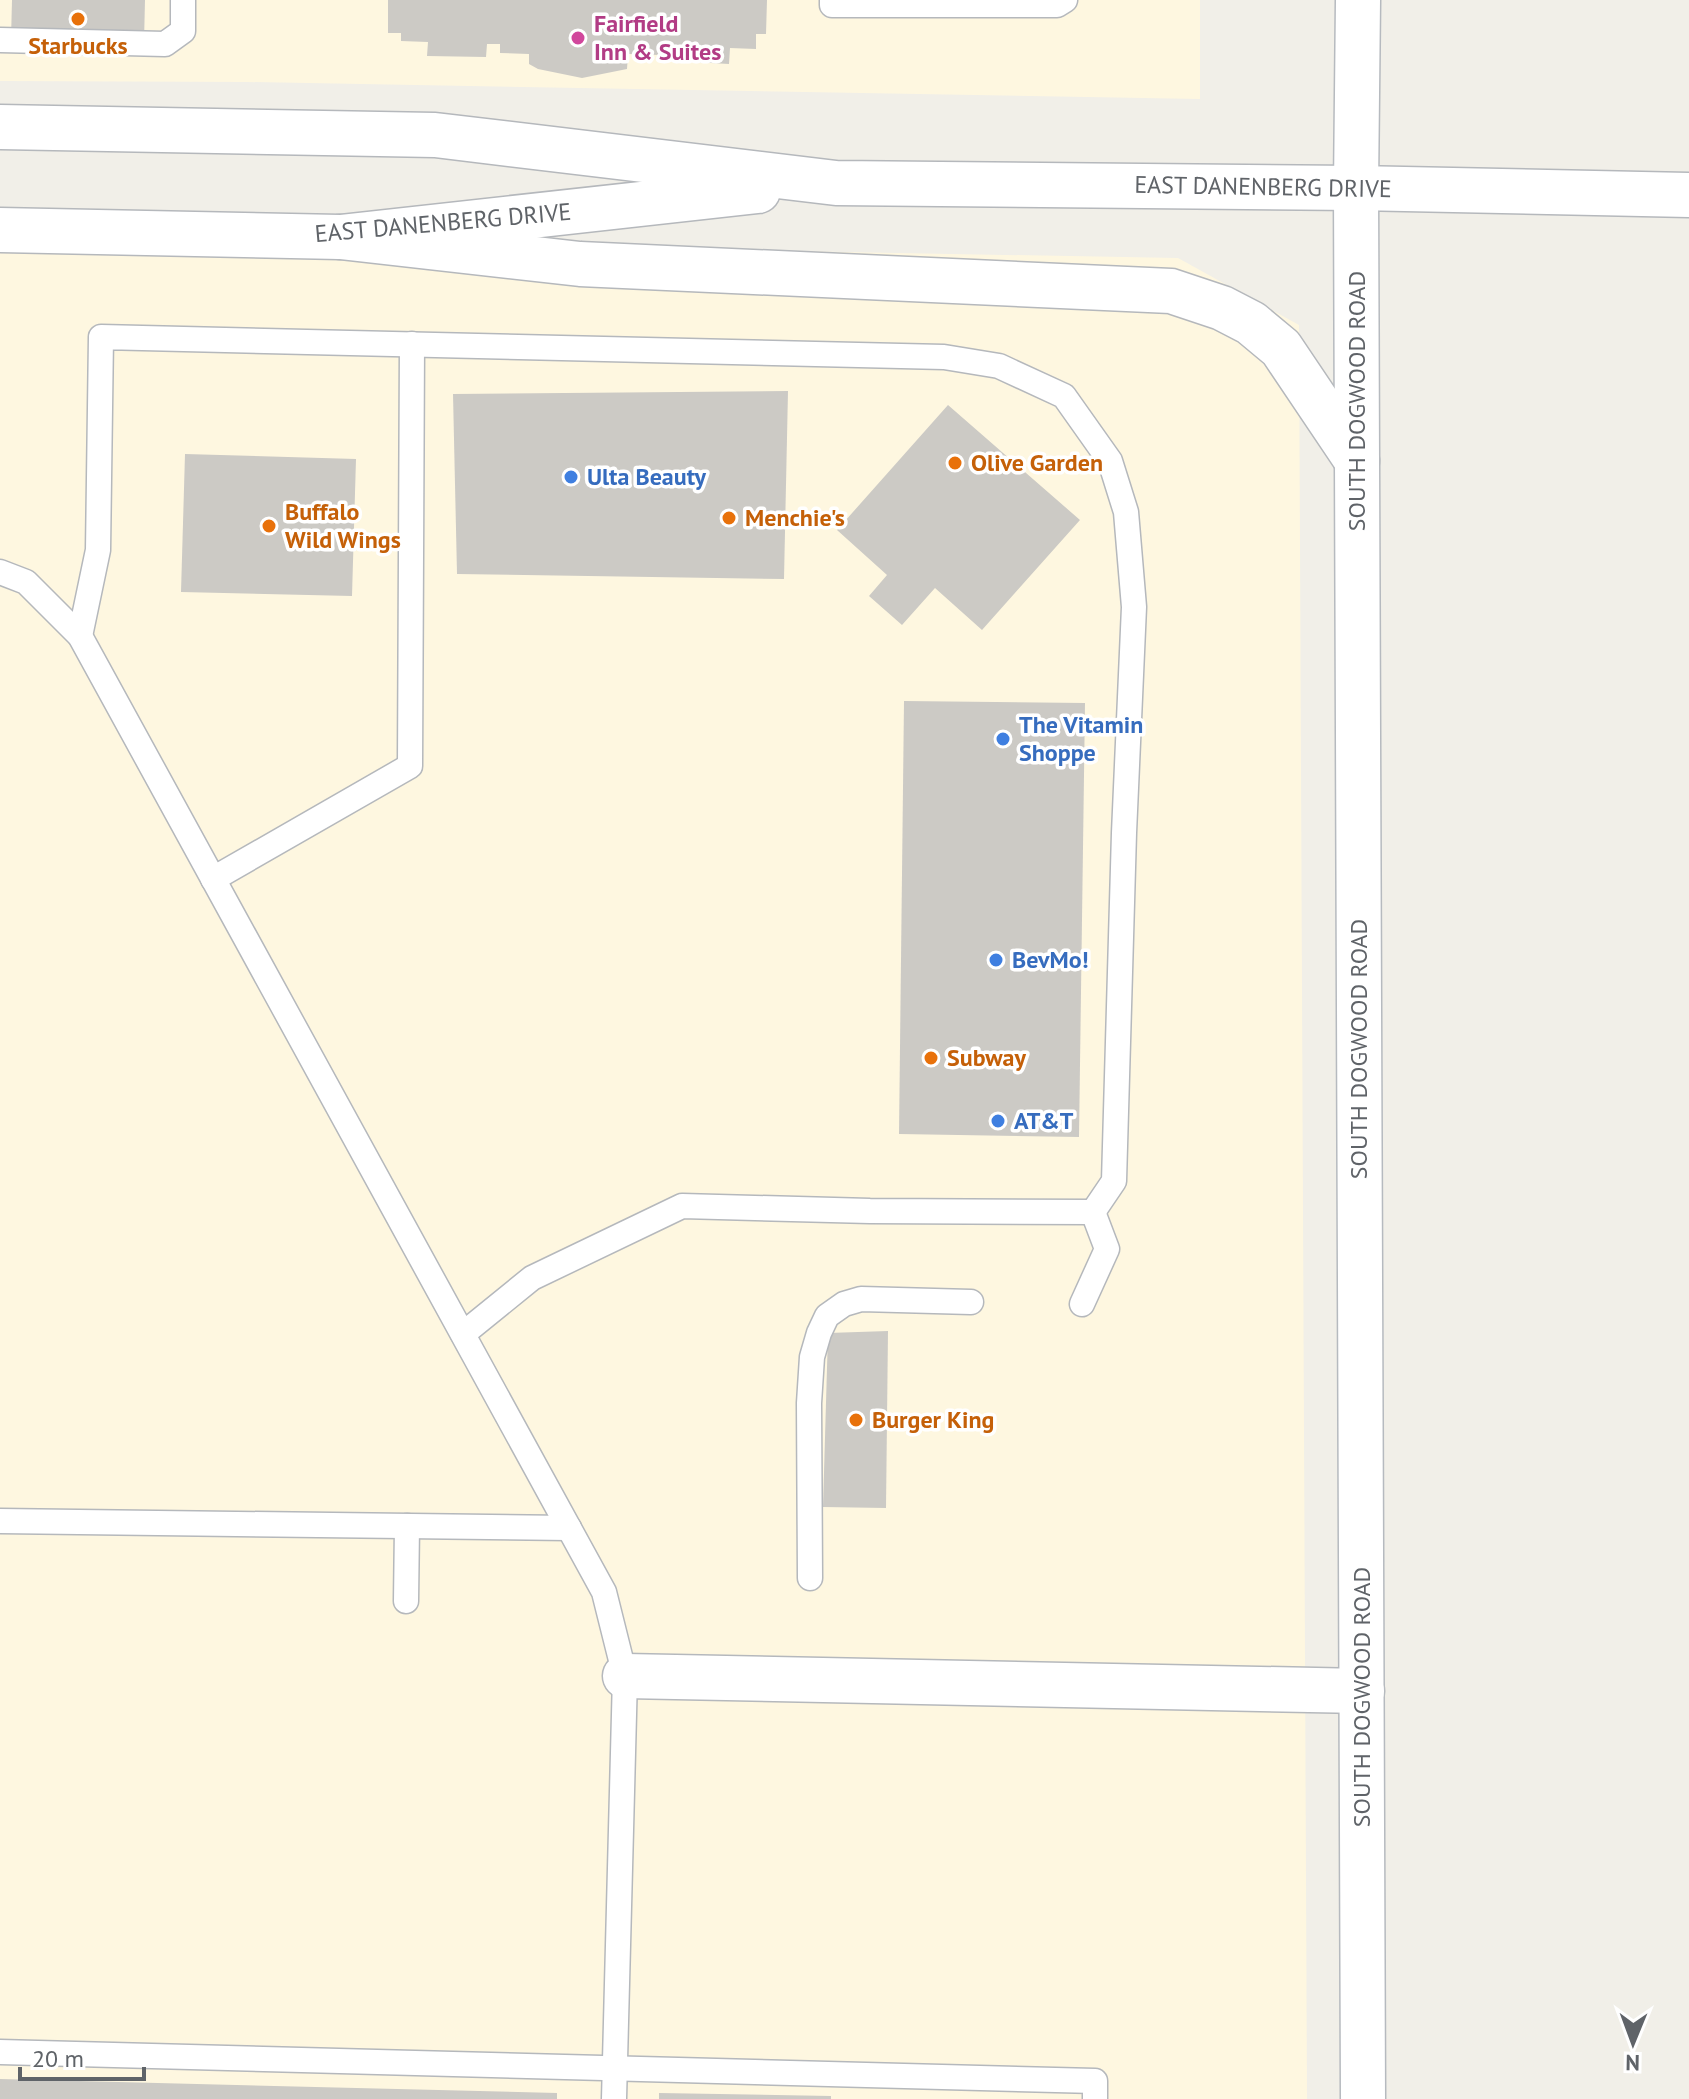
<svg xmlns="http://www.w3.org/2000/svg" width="1689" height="2099" viewBox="0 0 1689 2099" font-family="'PT Sans',sans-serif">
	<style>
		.commercial { fill: #fef7e0 }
		.building { fill: #cccac5 }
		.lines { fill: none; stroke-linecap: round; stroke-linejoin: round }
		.service-casing { stroke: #b5b8bc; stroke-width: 27 }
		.minor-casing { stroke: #b5b8bc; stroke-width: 47 }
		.tertiary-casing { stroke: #b5b8bc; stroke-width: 47 }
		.secondary-casing { stroke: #b6babf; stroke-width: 47 }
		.service { stroke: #fff; stroke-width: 24 }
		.minor { stroke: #fff; stroke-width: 44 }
		.tertiary { stroke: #fff; stroke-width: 44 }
		.secondary { stroke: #fff; stroke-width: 44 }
		.food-dot { fill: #e8710a; stroke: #fff; stroke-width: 3 }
		.hotel-dot { fill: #d1479c; stroke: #fff; stroke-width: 3 }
		.shop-dot { fill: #3f7fe0; stroke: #fff; stroke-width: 3 }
		.labels { text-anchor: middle; stroke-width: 7; stroke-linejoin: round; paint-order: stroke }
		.hotel-label { font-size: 24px; font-weight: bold; fill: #b23c85; stroke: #fff; text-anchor: start }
		.food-label { font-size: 24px; font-weight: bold; fill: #c56008; stroke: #fff; text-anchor: start }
		.street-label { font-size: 24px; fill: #5f6368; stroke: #fff }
		.shop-label { font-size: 24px; font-weight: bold; fill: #366cbe; stroke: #fff; text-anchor: start }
	</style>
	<rect width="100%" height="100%" fill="#f1efe8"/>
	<g class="commercial">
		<polygon points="0,0 1200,0 1200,99 247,82 0,81"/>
		<polygon points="0,237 1178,258 1299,325 1307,2099 0,2099"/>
	</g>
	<g class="building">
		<polygon points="12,0 145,0 144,42 11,39"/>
		<polygon points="388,0 767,0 766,34 756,34 756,49 730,48 729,64 675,61 675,47 660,46 660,55 628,54 627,69 582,78 538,69 529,64 529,54 500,53 500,44 487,44 486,57 427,56 428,42 401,41 401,33 388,33"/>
		<polygon points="788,391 784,579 457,574 453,394"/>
		<polygon points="948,405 1080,520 982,630 935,588 902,625 869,596 887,575 837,530"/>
		<polygon points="185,454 356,459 352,596 181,592"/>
		<polygon points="904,701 1085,703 1079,1137 899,1134"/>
		<polygon points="888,1331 886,1508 823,1507 828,1333"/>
		<polygon points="0,2079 557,2093 557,2099 0,2099"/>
		<polygon points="659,2093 831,2096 831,2099 659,2099"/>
	</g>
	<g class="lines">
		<defs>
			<g id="service">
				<polyline points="832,0 832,5 1057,5 1065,0"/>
				<polyline points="0,40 165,44 183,31 183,0"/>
				<polyline points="0,572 26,582 80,636 604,1592 625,1676 614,2099"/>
				<polyline points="80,636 98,550 101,337 944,357 999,366 1064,396 1110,461 1126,512 1134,607 1124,833 1114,1181 1093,1212"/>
				<polyline points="213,879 410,766 412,344"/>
				<polyline points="1082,1304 1107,1249 1093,1212"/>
				<polyline points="463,1334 532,1278 682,1206 870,1211 1093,1212"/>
				<polyline points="0,1521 569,1528"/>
				<polyline points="810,1578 809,1403 812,1357 819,1333 827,1316 844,1304 861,1299 971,1302"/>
				<polyline points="406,1601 407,1526"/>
				<polyline points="0,2052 1095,2081 1095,2099"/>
			</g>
			<polyline id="minor" points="625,1676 1362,1691"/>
			<g id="tertiary">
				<polyline points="0,127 435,135 836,183 1356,188 1689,195"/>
				<polyline points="0,230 340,237 758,191"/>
				<polyline points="340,237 580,264 1171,291 1222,308 1251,323 1281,348 1357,461"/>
			</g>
			<polyline id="secondary" points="1358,0 1356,188 1363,2099"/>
		</defs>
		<use href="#service" class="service-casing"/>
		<use href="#minor" class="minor-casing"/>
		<use href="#tertiary" class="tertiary-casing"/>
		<use href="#secondary" class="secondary-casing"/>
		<use href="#service" class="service"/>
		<use href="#minor" class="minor"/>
		<use href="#tertiary" class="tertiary"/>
		<use href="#secondary" class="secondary"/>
	</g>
	<g class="food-dot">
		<circle cx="78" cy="19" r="8"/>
		<circle cx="955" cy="463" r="8"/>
		<circle cx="729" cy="518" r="8"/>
		<circle cx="269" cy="526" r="8"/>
		<circle cx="931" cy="1058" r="8"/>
		<circle cx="856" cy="1420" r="8"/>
	</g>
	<circle class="hotel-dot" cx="578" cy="38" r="8"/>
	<g class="shop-dot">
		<circle cx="571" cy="477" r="8"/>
		<circle cx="1003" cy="739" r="8"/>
		<circle cx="996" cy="960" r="8"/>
		<circle cx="998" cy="1121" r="8"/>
	</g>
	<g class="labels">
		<g class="hotel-label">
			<text x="594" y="32">Fairfield<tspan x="594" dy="28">Inn &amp; Suites</tspan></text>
		</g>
		<g class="food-label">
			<text x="78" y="54" text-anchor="middle">Starbucks</text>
			<text x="971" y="471">Olive Garden</text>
			<text x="285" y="520">Buffalo<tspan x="285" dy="28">Wild Wings</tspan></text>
			<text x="745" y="526">Menchie's</text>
			<text x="947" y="1066">Subway</text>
			<text x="872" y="1428">Burger King</text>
		</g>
		<g class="street-label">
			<text transform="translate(1263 187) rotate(1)" y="8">EAST DANENBERG DRIVE</text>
			<text transform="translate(443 223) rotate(-5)" y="8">EAST DANENBERG DRIVE</text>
			<text transform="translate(1357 401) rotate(-90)" y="8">SOUTH DOGWOOD ROAD</text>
			<text transform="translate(1359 1049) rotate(-90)" y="8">SOUTH DOGWOOD ROAD</text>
			<text transform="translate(1362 1697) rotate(-90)" y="8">SOUTH DOGWOOD ROAD</text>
		</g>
		<g class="shop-label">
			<text x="587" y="485">Ulta Beauty</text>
			<text x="1019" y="733">The Vitamin<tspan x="1019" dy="28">Shoppe</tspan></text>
			<text x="1012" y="968">BevMo!</text>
			<text x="1014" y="1129">AT&amp;T</text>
		</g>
	</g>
	<g transform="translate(1633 2043) rotate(181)" stroke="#ffffff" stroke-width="6" paint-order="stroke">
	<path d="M0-6L14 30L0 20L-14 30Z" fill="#5f6368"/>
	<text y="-12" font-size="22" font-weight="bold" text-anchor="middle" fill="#5f6368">N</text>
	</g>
	<path d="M20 2067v12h124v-12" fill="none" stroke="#5f6368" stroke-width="4"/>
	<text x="32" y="2067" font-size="24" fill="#5f6368" stroke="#ffffff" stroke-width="6" paint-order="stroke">20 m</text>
</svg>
